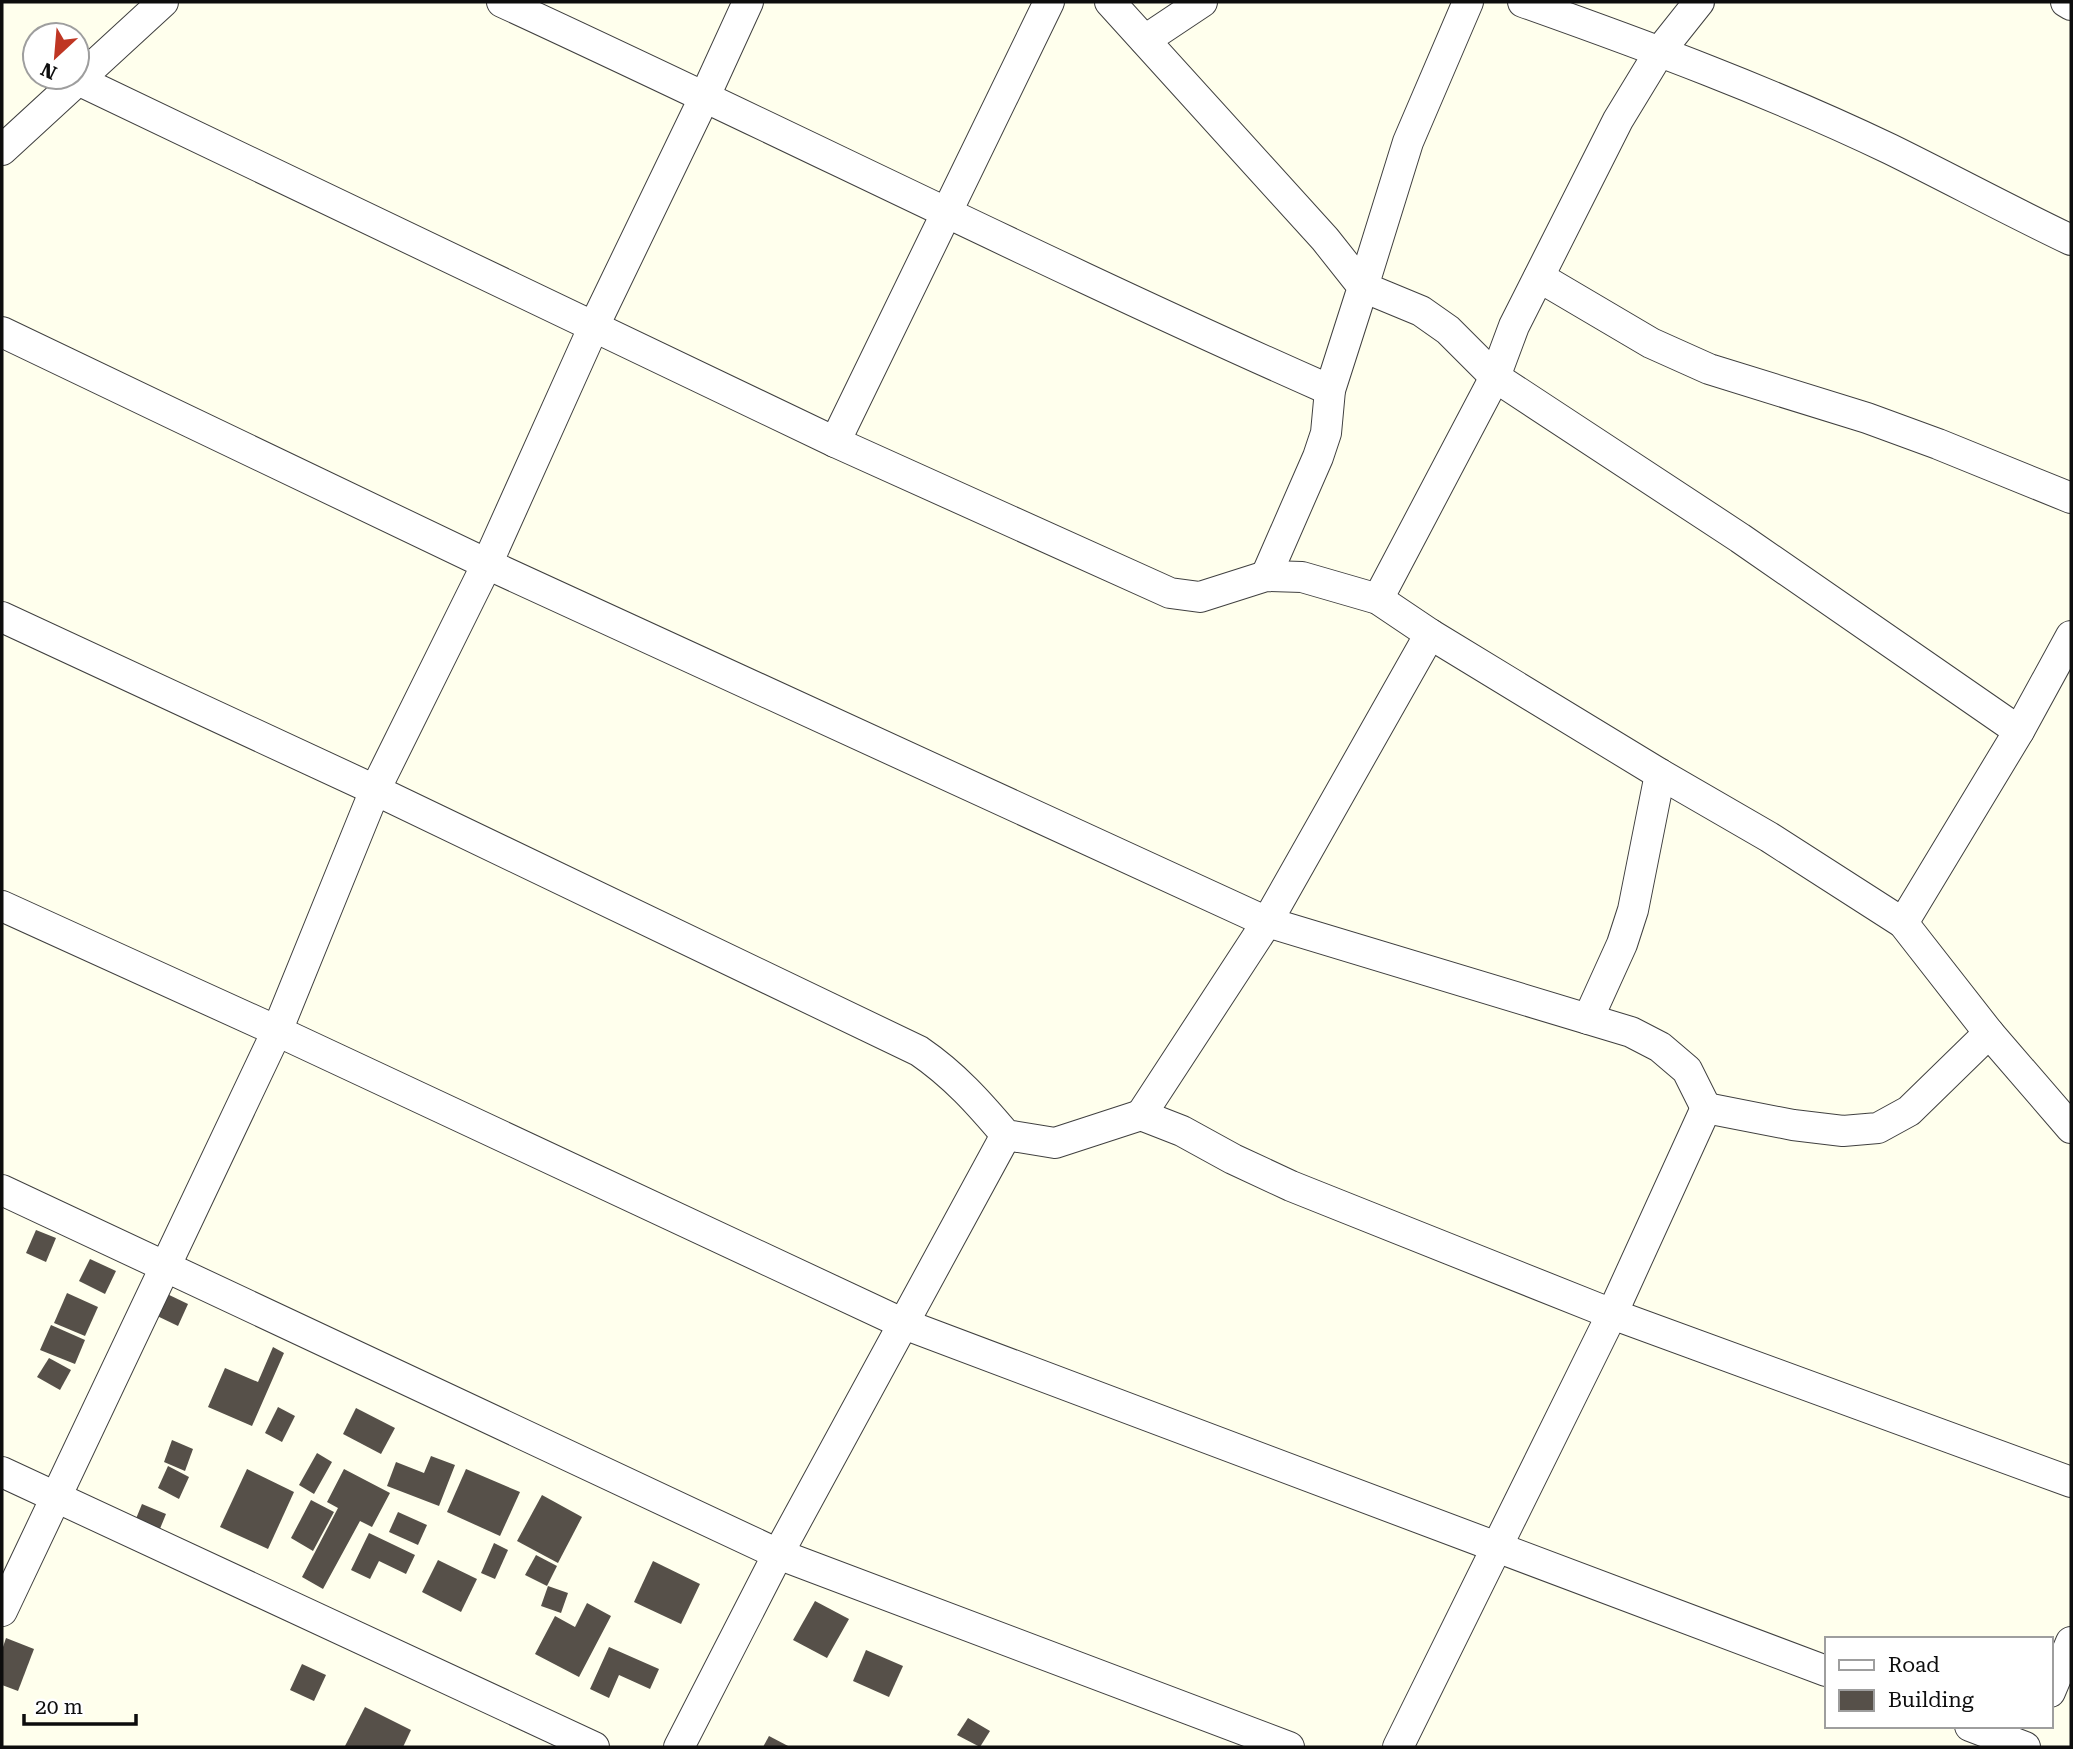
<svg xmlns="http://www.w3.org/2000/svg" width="2073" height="1749" viewBox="0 0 2073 1749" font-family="'Roboto Serif',serif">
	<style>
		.building { fill: #565049 }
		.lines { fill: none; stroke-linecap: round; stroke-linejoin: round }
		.minor-casing { stroke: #404040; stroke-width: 32 }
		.minor { stroke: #fff; stroke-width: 30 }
	</style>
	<rect width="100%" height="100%" fill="#ffffed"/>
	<g class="building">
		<polygon points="36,1230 56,1238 46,1262 26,1253"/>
		<polygon points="90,1259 116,1271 105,1294 79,1281"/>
		<polygon points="163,1292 188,1304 178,1326 153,1314"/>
		<polygon points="67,1293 98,1307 85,1336 54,1323"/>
		<polygon points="51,1325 85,1340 75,1364 40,1350"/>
		<polygon points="273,1347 284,1353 252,1426 208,1407 225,1368 258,1382"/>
		<polygon points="49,1358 71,1370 60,1390 37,1377"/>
		<polygon points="278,1407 295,1416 282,1442 265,1433"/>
		<polygon points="356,1408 395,1428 381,1454 343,1434"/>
		<polygon points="172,1440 193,1449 185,1471 164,1462"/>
		<polygon points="317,1453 332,1462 314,1494 299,1485"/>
		<polygon points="431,1456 455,1465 439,1506 387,1486 396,1462 424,1473"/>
		<polygon points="168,1466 189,1477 179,1499 158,1488"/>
		<polygon points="247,1469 294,1492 268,1549 220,1527"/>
		<polygon points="344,1469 390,1493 372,1527 360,1521 323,1589 302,1577 338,1508 327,1502"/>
		<polygon points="466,1469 520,1492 500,1536 447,1512"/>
		<polygon points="542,1495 582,1517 558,1563 517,1541"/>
		<polygon points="311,1500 334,1512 313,1551 291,1538"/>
		<polygon points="142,1504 166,1514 157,1536 133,1526"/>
		<polygon points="398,1512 427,1525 418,1545 389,1532"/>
		<polygon points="369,1533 415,1555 406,1574 379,1561 370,1579 351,1570"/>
		<polygon points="494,1543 508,1550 495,1579 481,1573"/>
		<polygon points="536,1555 557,1566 547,1586 525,1575"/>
		<polygon points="438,1560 477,1579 461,1612 422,1592"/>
		<polygon points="653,1561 700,1584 681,1624 634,1602"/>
		<polygon points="548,1586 568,1593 561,1613 541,1606"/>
		<polygon points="815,1601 849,1619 827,1658 793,1640"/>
		<polygon points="587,1603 611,1616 579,1677 535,1654 555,1616 575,1627"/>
		<polygon points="6,1638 34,1649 18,1691 2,1685 2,1650"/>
		<polygon points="609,1647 659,1669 650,1689 619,1675 609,1698 590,1689"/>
		<polygon points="866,1650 903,1666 889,1697 853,1681"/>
		<polygon points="302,1664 326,1675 314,1701 290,1690"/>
		<polygon points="365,1707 411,1730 403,1747 345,1746"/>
		<polygon points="968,1718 990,1731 980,1747 957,1735"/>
		<polygon points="769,1736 790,1747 763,1747"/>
	</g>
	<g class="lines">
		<defs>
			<g id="minor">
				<path d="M502,2C778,129 1051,267 1330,390"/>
				<polyline points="1110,2 1325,239 1363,287 1330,390 1326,433 1318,457 1266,576"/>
				<polyline points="1468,2 1408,142 1363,287 1421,311 1448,330 1495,377 1740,538 2019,731"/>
				<path d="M1523,2C1647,46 1771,92 1890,149C1951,179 2010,211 2071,240"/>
				<polyline points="2066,2 2071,5"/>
				<polyline points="1145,40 1202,2"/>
				<polyline points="78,80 835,442 1170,593 1200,597 1266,576 1302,577 1378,599 1430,634 1660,774 1769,837 1903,923 1989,1033 2071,1128"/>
				<polyline points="2,150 163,2"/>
				<polyline points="1539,277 1651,343 1709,369 1867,418 1938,444 2071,498"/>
				<polyline points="2,332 487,564 1267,922 1631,1032 1660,1047 1687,1070 1706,1108"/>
				<polyline points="835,442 1049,2"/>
				<polyline points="1378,599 1495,377 1514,326 1618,120 1660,51 1699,2"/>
				<path d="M2,617L375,790L919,1051C954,1075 979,1103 1006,1135L1055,1143L1141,1115L1182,1131L1233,1159L1291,1186L1612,1314L2071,1482"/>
				<polyline points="2,906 277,1031 904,1324 1826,1671"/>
				<polyline points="1903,923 2019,731 2071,636"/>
				<polyline points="1588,1019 1622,944 1633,910 1660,774"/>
				<polyline points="1706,1108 1793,1125 1843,1131 1878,1128 1909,1111 1989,1033"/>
				<polyline points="1141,1115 1267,922 1430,634"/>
				<polyline points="2,1190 778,1554 1289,1747"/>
				<polyline points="2,1472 594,1747"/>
				<polyline points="2,1611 277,1031 375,790 487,564 594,326 705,96 748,2"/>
				<polyline points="2050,1692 2071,1642"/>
				<polyline points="1970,1726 2025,1747"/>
				<polyline points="679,1747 778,1554 1006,1135"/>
				<polyline points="1398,1747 1612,1314 1706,1108"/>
			</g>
		</defs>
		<use href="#minor" class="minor-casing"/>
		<use href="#minor" class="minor"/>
	</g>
	<rect width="2073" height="1749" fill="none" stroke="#0d0d0d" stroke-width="7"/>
	<rect x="1825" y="1637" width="228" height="91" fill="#ffffff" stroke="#9e9e9e" stroke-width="2"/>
	<rect x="1839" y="1660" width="35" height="10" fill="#ffffff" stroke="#9e9e9e" stroke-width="2"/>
	<text x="1888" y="1672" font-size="21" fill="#0d0d0d">Road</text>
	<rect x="1839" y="1690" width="35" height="21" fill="#565049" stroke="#9e9e9e" stroke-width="2"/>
	<text x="1888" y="1707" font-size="21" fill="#0d0d0d">Building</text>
	<g transform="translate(56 56) rotate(206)"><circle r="33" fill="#ffffff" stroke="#9e9e9e" stroke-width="2"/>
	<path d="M0-5L12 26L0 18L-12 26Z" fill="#bf3623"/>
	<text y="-10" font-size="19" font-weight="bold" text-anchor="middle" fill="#0d0d0d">N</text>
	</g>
	<path d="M24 1714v10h112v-10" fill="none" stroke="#0d0d0d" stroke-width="3.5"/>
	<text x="35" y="1714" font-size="21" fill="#0d0d0d" stroke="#ffffff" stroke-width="5" paint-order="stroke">20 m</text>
</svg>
